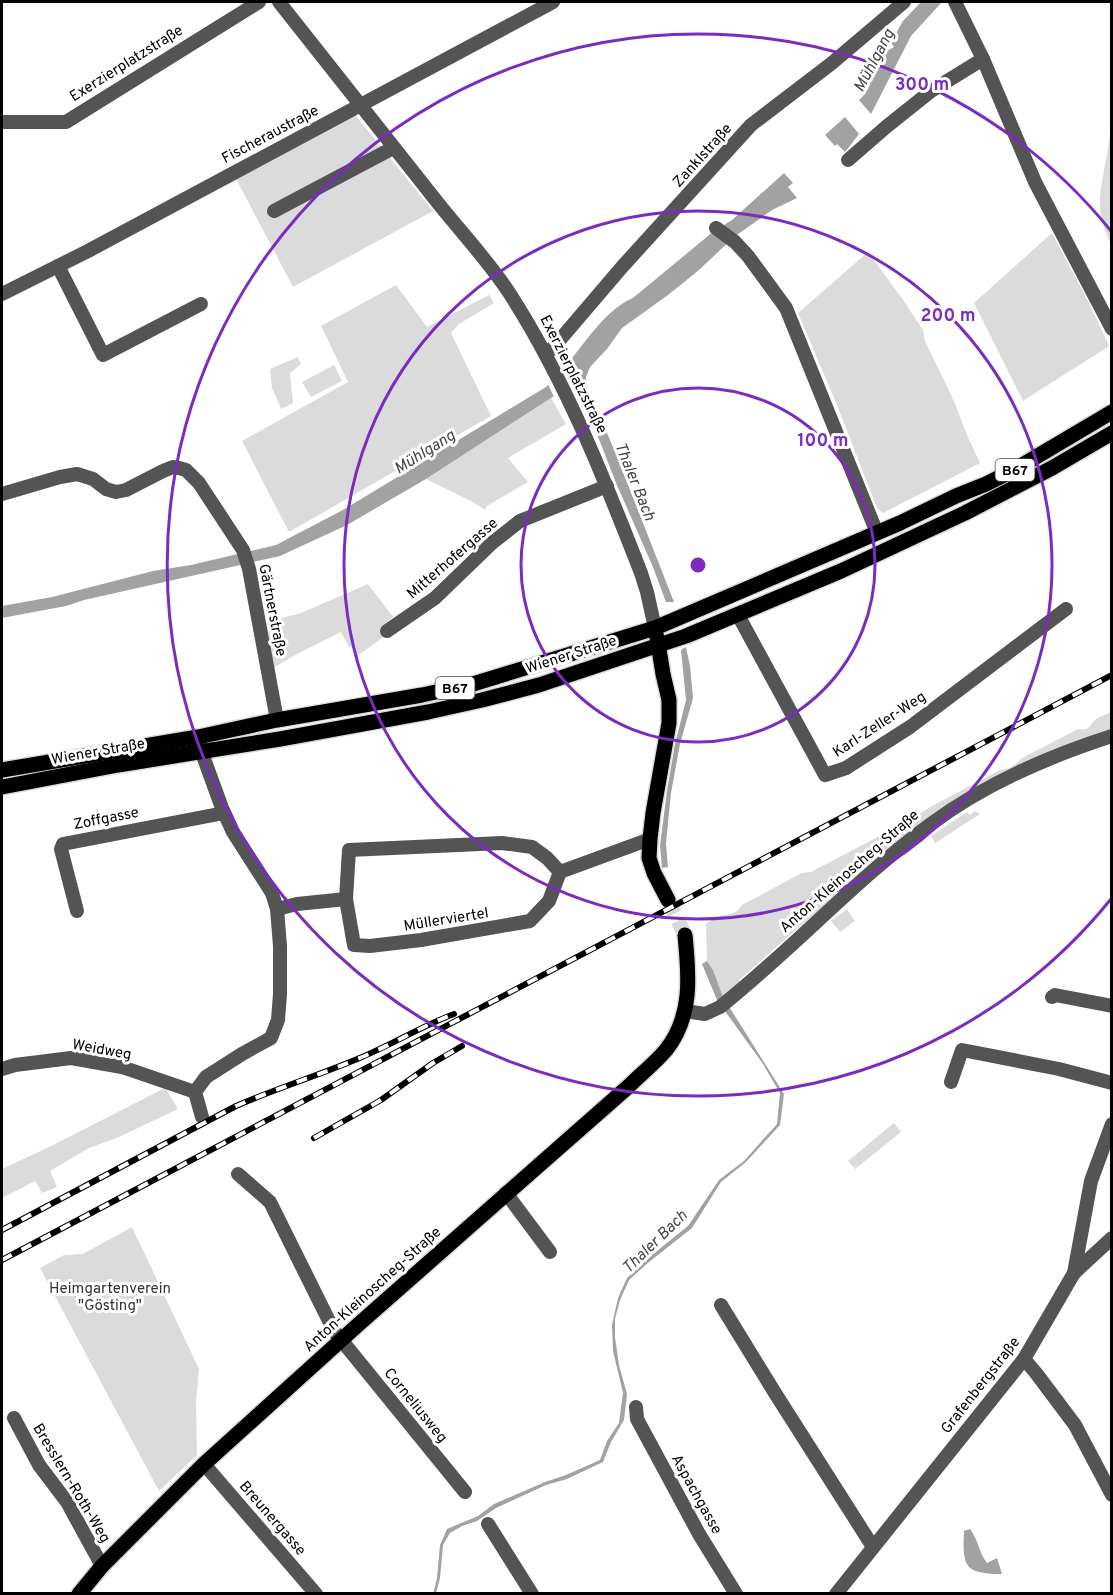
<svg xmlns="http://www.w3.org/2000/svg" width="1113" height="1595" viewBox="0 0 1113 1595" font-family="Overpass,sans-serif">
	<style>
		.green { fill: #dbdbdb }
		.water { fill: #a2a2a2 }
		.pier { fill: #fff }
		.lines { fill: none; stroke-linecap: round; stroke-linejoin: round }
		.major-tunnel { stroke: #d9d9d9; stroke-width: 15; stroke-dasharray: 15 8; stroke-linecap: butt }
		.major-casing { stroke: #dbdbdb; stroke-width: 18 }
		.minor { stroke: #545454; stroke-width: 14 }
		.major { stroke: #000; stroke-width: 15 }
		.rail-casing { stroke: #000; stroke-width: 6 }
		.rail { stroke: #fff; stroke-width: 4; stroke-dasharray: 11; stroke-linecap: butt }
		.ring { fill: none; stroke: #7b2cbf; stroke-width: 3 }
		.labels { text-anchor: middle; stroke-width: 6; stroke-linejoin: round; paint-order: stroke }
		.shield { fill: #fff; stroke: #4c4c4c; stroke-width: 1.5 }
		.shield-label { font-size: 14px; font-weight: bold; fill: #000 }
		.street-label { font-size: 15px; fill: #000; stroke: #fff }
		.park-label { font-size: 15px; fill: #323232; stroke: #fff }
		.water-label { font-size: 16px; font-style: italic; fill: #434343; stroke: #fff }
		.centre { fill: #7b2cbf; stroke: #fff; stroke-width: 3 }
		.ring-label { font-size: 18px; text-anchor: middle; font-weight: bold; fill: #7b2cbf; stroke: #fff; stroke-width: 6; stroke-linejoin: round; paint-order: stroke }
	</style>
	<rect width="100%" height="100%" fill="#fff"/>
	<g class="green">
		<path d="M1111,109V245C1105,231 1099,216 1100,200C1102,169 1113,141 1110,110Z"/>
		<polygon points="356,116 433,211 293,287 235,177 351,117"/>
		<polygon points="1052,233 1089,303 1109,346 1023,401 974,303"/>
		<polygon points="868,252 901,297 923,330 925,341 954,401 967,435 980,463 883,513 877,508 837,405 798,313"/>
		<polygon points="396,285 427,327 489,295 494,303 459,324 451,333 491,416 289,532 242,441 348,382 321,326"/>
		<polygon points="298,357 301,364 290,373 293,403 281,409 272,388 270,369"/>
		<polygon points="334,365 342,381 311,397 302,382"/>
		<polygon points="551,398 566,424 508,458 528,482 487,506 485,510 473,502 426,479"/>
		<polygon points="368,584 393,617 381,627 385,636 357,656 351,646 349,647 341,632 297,654 273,668 267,622 301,613"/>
		<path d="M1111,712V730L961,796L945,806L892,846L847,888L790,935L739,980L741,983L723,997L713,970L707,961L706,924C710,921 715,917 720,916C731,913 734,916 742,905L802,873L811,872L910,820L932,806L1000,770C1010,769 1015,765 1022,758L1078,729C1091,731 1088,726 1096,719C1100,716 1107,714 1111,712Z"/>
		<polygon points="975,811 980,814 935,843 931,836 967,812 970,815"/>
		<polygon points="847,909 855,921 840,932 831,921"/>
		<polygon points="165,1088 178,1109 117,1138 89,1148 50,1171 57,1187 42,1193 35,1181 2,1198 2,1169 51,1146"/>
		<polygon points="894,1123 901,1132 855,1169 848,1161"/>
		<polygon points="132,1227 199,1369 196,1403 197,1455 159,1491 40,1268 64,1255 83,1254"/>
	</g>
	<g class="water">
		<polygon points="921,2 942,2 911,36 871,114 859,100 864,95 885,52 894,47 891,42 903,21"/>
		<polygon points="845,117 859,134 845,152 837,144 835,146 825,135"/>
		<path d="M784,173L793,183L788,187L797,198L772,210L734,237L699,270L668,295L622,328L607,349L590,367L586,377V384L616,454L674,602H666L653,567L616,483L590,416L575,384L551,398L426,479L347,525L280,556L84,600L66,606L2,618V606L52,597L153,571L191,565L276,545L343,510L546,387C552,380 560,374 566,366C583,345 607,308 633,298L714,231L732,220Z"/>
		<polygon points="686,647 690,666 693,698 680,744 671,793 666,843 668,867 662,868 660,845 667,791 675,744 686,700 681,650"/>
		<polygon points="707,961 713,970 723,997 784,1094 780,1125 746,1162 721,1182 692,1228 649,1262 629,1280 620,1300 615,1319 615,1337 619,1365 627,1394 624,1420 611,1442 603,1462 567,1479 546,1485 496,1508 477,1521 462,1526 450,1533 443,1545 440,1578 436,1593 433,1594 437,1578 440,1545 447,1529 478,1516 494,1504 545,1482 566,1475 600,1460 607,1441 619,1423 621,1407 623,1393 613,1351 612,1325 618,1298 627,1278 647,1259 688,1226 719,1180 744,1161 777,1124 780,1093 763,1064 717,1000 702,964"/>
		<path d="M970,1529C978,1539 979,1553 987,1563L997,1558L1002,1574C965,1574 962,1567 964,1531Z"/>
	</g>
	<polygon class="pier" points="565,367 576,390 583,390 587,382 602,415 598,413 592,414 590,416 589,422 574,389 555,399 547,382"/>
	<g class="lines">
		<polyline class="major-tunnel" points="668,900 685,935"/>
		<defs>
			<g id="major">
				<polyline points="657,637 663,674 669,700 669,723 653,813 650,839 649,858 654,873 668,900"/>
				<polyline points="2,770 198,737 277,720 422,695 473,684 655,628 900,523 956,496 986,484 1014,470 1112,412"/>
				<polyline points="2,787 118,765 280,739 428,712 482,700 539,685 686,636 841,571 965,513 1052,468 1112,433"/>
				<path d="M79,1594L102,1566L204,1464L360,1323L629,1086C641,1074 655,1063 666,1050C693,1016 689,975 685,935"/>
			</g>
		</defs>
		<use href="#major" class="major-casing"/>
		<g class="minor">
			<path d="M279,2C331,67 382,133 434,198C459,230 488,260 510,294C566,381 604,478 641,573L647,592L655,628"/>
			<polyline points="955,2 983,59 1035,182 1112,329"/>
			<polyline points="2,122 66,122 259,2"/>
			<polyline points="848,160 886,127 931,91 983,59"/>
			<polyline points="274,211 393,148"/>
			<polyline points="716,228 735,242 748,256 786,308 877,533"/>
			<polyline points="58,266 103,355 201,304"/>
			<polyline points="2,294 88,251 553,2"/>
			<polyline points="545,352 552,349 622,267 751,125 832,63 904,2"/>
			<polyline points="2,494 60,477 77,474 93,479 106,489 116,492 126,490 163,471 173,467 179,468 186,470 199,483 243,550 249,569 277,720"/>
			<polyline points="738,615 825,775 846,768 910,727 1066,609"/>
			<polyline points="387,631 435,598 492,543 520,521 607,486"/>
			<polyline points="199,742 202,753 222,808 233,832 272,893 277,909 280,946 280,994 278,1020 271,1038 242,1054 206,1077 195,1092 202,1117"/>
			<polyline points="560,872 547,858 532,847 502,843 349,850 346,899 354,945 370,946 421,940 530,921 549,901 560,872 650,839"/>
			<polyline points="277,909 297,904 346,899"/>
			<polyline points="77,911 61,849 63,844 224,813"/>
			<polyline points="1052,997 1055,995 1112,1006"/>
			<path d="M685,1011L705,1014L720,1007C793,949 856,879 931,824C983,785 1050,756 1112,736"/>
			<polyline points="2,1069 15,1065 71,1058 122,1067 195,1092"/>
			<polyline points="951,1082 962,1050 1059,1069 1112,1083"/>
			<polyline points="238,1174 270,1202 334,1331 465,1492"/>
			<polyline points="506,1193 550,1252"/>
			<polyline points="1074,1273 1112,1238"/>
			<polyline points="721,1305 775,1393 873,1547"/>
			<polyline points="1024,1359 1036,1373 1075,1425 1112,1495"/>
			<polyline points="636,1407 637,1419 699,1534 736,1594"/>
			<polyline points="14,1418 39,1465 67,1502 102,1566"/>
			<polyline points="204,1464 316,1594"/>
			<polyline points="488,1524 532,1594"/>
			<polyline points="836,1594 1024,1359 1074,1273 1091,1181 1112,1124"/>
		</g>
		<use href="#major" class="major"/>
		<defs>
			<g id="rail">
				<polyline points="314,1138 381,1100 433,1063 462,1046"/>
				<path d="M2,1230L236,1106C277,1088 320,1075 362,1057C393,1044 422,1026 454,1014"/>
				<polyline points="2,1260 1112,675"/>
			</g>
		</defs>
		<use href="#rail" class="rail-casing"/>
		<use href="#rail" class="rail"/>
	</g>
	<g class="ring">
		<circle cx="698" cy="565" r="177"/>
		<circle cx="698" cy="565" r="354"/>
		<path d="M1111 899A531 531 0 1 1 1111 231"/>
	</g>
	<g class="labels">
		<g class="shield">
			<rect x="995.5" y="459" width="39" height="22" rx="4.5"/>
			<rect x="435.5" y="677" width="39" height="22" rx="4.5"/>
		</g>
		<g class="shield-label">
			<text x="1015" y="475">B67</text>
			<text x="455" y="693">B67</text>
		</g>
		<g class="street-label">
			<text transform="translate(126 63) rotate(-32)" y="5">Exerzierplatzstraße</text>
			<text transform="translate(270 134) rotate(-28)" y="5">Fischeraustraße</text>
			<text transform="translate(702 155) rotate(-48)" y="5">Zanklstraße</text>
			<text transform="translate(574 374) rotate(63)" y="5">Exerzierplatzstraße</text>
			<text transform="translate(452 558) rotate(-41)" y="5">Mitterhofergasse</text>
			<text transform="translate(273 610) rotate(79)" y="5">Gärtnerstraße</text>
			<text transform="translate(571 654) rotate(-18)" y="5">Wiener Straße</text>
			<text transform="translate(879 724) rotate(-33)" y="5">Karl-Zeller-Weg</text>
			<text transform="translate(98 751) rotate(-10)" y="5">Wiener Straße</text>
			<text transform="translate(106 818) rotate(-11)" y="5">Zoffgasse</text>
			<text transform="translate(849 871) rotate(-41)" y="5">Anton-Kleinoscheg-Straße</text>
			<text transform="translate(446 919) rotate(-9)" y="5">Müllerviertel</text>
			<text transform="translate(102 1049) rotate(10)" y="5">Weidweg</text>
			<text transform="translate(372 1289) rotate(-42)" y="5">Anton-Kleinoscheg-Straße</text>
			<text transform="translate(980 1385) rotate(-52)" y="5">Grafenbergstraße</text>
			<text transform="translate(416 1405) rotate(51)" y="5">Corneliusweg</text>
			<text transform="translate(72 1483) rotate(59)" y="5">Bresslern-Roth-Weg</text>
			<text transform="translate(697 1494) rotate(61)" y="5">Aspachgasse</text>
			<text transform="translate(273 1518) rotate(49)" y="5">Breunergasse</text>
		</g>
		<g class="park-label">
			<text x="110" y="1293">Heimgartenverein<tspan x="110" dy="17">"Gösting"</tspan></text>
		</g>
		<g class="water-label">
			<text transform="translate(873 60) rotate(-62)" y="6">Mühlgang</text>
			<text transform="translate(424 451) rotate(-32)" y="6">Mühlgang</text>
			<text transform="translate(636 481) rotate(68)" y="6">Thaler Bach</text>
			<text transform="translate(654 1241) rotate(-44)" y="6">Thaler Bach</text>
		</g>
	</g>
	<circle cx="698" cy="565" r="9" class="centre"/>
	<g class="ring-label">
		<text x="922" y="90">300 m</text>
		<text x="948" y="321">200 m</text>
		<text x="823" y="446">100 m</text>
	</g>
	<rect width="1113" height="1595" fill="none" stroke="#000000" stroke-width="6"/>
</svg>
